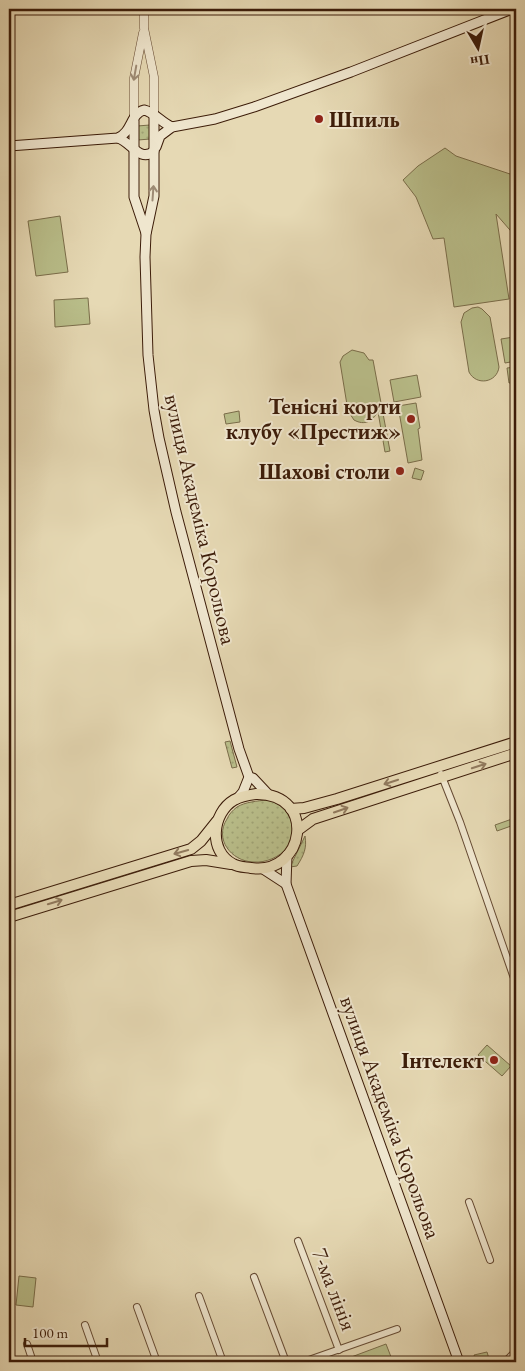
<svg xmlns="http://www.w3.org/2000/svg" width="525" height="1371" viewBox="0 0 525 1371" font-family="'EB Garamond',serif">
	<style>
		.grass { fill: url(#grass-dots); stroke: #7a6d4a }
		.park { fill: #b9be8a; stroke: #7a6d4a }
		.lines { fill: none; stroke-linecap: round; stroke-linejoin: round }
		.minor-casing { stroke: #664b34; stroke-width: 8 }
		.tertiary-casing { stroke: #664b34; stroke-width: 9 }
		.secondary-casing { stroke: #3c1c09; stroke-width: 11 }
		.primary-casing { stroke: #3c1c09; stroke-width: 12 }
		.minor { stroke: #efe6ce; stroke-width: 6 }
		.tertiary { stroke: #efe6ce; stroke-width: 8 }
		.secondary { stroke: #efe6ce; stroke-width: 9 }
		.primary { stroke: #e6d9b4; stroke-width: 10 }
		.oneway { stroke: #9e8b75 }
		.oneway2 { stroke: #917a5e }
		.poi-dot { fill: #8f2418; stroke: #efe6ce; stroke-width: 2 }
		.labels { text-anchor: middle; stroke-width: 4; stroke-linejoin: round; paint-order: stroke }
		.poi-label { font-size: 22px; font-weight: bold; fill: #3c1c09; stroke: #efe6ce; text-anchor: end }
		.street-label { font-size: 22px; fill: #3c1c09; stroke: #efe6ce }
	</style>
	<defs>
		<pattern id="grass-dots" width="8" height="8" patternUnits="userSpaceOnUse" patternTransform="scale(1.25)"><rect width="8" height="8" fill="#b9be8a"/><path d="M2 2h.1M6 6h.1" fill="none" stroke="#a0a376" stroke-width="1.8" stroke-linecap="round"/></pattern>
	</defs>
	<rect width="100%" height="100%" fill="#e6d9b4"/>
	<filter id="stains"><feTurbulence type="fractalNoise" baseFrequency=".004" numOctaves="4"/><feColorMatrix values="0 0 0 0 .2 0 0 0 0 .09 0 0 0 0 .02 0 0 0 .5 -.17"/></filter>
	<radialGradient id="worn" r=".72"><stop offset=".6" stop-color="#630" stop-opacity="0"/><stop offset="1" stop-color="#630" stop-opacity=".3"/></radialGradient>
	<g class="grass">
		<polygon points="150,125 150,139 138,140 137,126"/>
		<polygon points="230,741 237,767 232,768 225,742"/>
		<path d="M267,800C280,803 293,813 293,828C294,834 290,842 288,848C278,857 267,863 253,862C231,861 214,839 227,819C229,814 233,810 237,807C245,802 257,801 267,800Z"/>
		<path d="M305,836C307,848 304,855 297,866L290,867Z"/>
	</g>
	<g class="park">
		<polygon points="445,148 456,156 516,176 516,237 496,214 509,299 454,307 444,238 433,239 416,197 403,180 418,166"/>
		<polygon points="60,216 68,272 36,276 28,221"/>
		<polygon points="88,298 90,324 55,327 54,300"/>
		<path d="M478,307L482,309L490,317L499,367C497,383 476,386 469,372L461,322L464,313L472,308Z"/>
		<polygon points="514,337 516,361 505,363 501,339"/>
		<path d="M352,350L364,353L369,360H373L390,451L385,452L378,412C372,421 365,426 354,420L348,411L340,362L343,356Z"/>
		<polygon points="516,367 516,382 509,383 507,368"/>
		<polygon points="417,375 421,397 394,402 390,380"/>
		<polygon points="416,403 420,428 418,429 422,460 408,463 398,406"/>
		<polygon points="239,411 240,422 226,424 224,414"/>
		<polygon points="415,468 424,471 421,480 412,478"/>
		<polygon points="512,819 514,825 497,831 495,825"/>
		<polygon points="487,1045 511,1066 502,1076 478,1055"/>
		<polygon points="19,1276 36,1278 33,1307 16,1305"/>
		<polygon points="386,1344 393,1362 338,1362"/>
		<polygon points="487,1352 490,1362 476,1362 474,1355"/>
	</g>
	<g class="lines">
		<defs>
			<g id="minor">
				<polyline points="441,774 460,822 516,984"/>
				<polyline points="469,1202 490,1260"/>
				<polyline points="298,1241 339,1350"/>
				<polyline points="254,1277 286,1362"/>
				<polyline points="199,1296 223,1362"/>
				<polyline points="137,1307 157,1362"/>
				<polyline points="85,1325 98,1362"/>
				<polyline points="27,1344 33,1362"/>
				<polyline points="303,1362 397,1329"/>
				<polyline points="505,1362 516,1351"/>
			</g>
			<g id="tertiary">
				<polyline points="144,9 144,28 154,77 154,115"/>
				<polyline points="134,118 134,78 143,33"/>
			</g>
			<g id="secondary">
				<polyline points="154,115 154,196 146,234 145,257 148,355 154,410 159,438 176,512 239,749 249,777 243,792 237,799"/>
				<polyline points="134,121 134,197 146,233"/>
				<path d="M118,138C131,142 140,163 154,151"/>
				<path d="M9,146L118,138C133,131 130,114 144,110C154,112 162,123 172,127"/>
				<polyline points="156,147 160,136 172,127 215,119 254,107 351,72 512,9"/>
				<polyline points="249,777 253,778 268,794"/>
				<polyline points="287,855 286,884 459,1362"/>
				<polyline points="263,869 286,884"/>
			</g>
			<g id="primary">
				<path d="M256,794C318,793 305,876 251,868C245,867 238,867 233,864C208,851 212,813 234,800C241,796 249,795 256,794Z"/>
				<polyline points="291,809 304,808 337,799 516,742"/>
				<polyline points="298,830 313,819 516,753"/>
				<polyline points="9,905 191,849 201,841 217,821"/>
				<polyline points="9,917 191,861 206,860 231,864"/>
			</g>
		</defs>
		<use href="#minor" class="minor-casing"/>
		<use href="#tertiary" class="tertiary-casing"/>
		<use href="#secondary" class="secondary-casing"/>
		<use href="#primary" class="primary-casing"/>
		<use href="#minor" class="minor"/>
		<use href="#tertiary" class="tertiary"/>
		<use href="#secondary" class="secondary"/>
		<use href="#primary" class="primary"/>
	</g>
	<defs><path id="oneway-shaft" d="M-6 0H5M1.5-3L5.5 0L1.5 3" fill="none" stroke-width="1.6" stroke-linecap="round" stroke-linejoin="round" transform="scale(1.25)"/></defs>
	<g class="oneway">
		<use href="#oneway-shaft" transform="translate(135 73) rotate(100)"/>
		<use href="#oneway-shaft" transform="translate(153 193) rotate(-86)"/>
	</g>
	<g class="oneway2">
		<use href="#oneway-shaft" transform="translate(479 766) rotate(-18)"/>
		<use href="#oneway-shaft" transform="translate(391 782) rotate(162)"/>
		<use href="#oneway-shaft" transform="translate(341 810) rotate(-19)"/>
		<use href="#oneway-shaft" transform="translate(181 852) rotate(164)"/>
		<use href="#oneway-shaft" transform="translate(55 902) rotate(-17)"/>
	</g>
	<g class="poi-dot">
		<circle cx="319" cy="119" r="5"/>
		<circle cx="411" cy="419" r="5"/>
		<circle cx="400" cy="471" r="5"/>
		<circle cx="494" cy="1060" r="5"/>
	</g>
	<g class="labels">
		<g class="poi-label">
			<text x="329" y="127" text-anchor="start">Шпиль</text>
			<text x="401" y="414">Тенісні корти<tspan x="401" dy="25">клубу «Престиж»</tspan></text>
			<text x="390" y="479">Шахові столи</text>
			<text x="484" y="1068">Інтелект</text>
		</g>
		<g class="street-label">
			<text transform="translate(201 519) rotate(77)" y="8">вулиця Академіка Корольова</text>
			<text transform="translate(391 1117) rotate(70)" y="8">вулиця Академіка Корольова</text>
			<text transform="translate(335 1289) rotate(69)" y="8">7-ма лінія</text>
		</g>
	</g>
	<rect width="525" height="1371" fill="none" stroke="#e6d9b4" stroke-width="30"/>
	<rect x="10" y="10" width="505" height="1351" fill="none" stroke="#3c1c09" stroke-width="2.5"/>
	<rect x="15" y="15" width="495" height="1341" fill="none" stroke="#3c1c09"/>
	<g transform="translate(478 48) rotate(171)" stroke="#efe6ce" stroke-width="4" paint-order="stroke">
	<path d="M0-4L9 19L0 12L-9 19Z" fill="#3c1c09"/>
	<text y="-8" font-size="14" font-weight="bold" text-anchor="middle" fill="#3c1c09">Пн</text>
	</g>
	<path d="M25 1338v8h82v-8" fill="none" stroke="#3c1c09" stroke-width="2.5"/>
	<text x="32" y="1338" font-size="15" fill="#3c1c09" stroke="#efe6ce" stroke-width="4" paint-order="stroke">100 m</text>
	<rect width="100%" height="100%" filter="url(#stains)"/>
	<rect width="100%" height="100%" fill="url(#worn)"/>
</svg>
